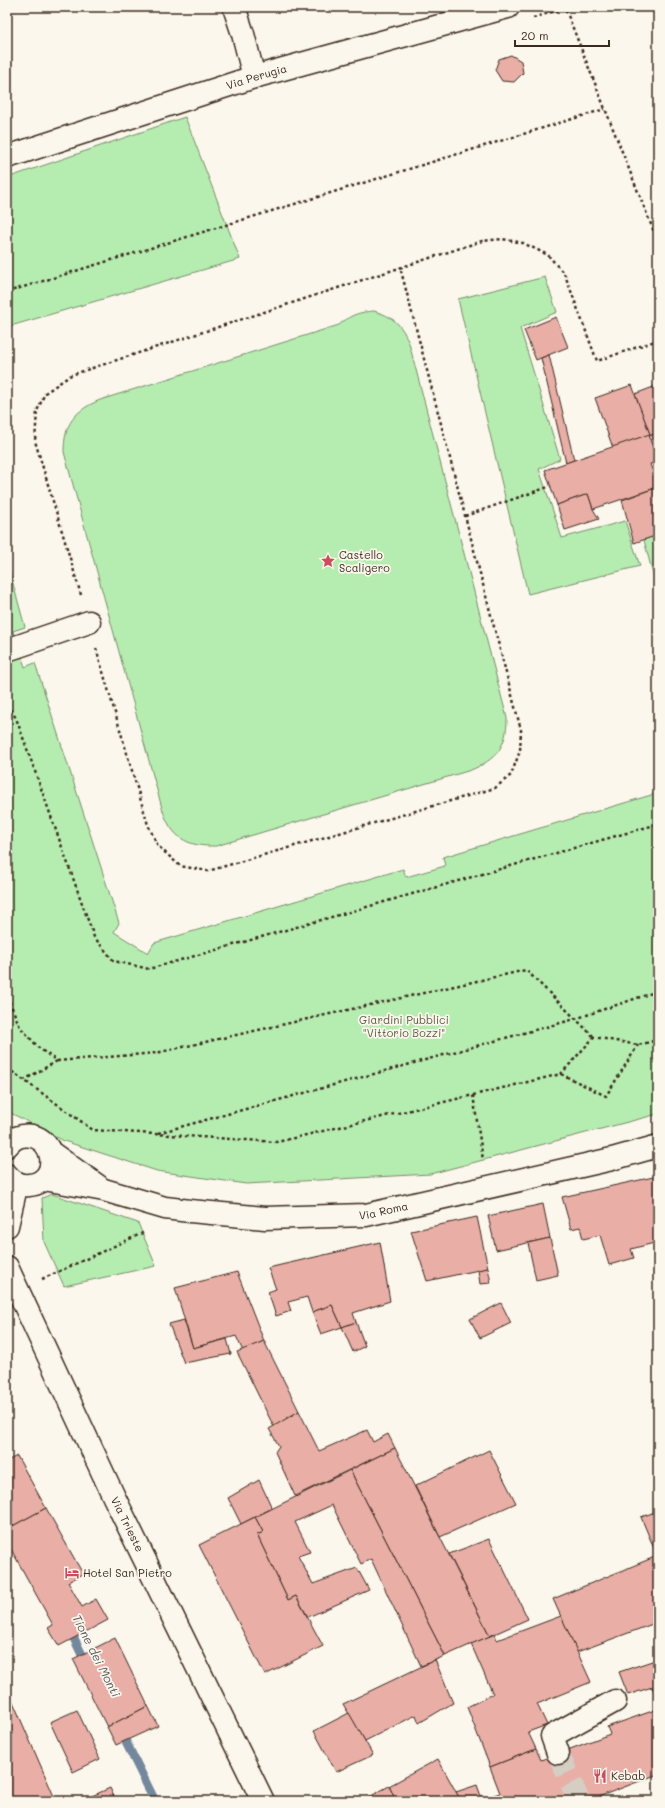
<svg xmlns="http://www.w3.org/2000/svg" width="665" height="1808" viewBox="0 0 665 1808" font-family="Mali,sans-serif">
	<style>
		.green { fill: #b5edb1; stroke: #788c68 }
		.lines { fill: none; stroke-linecap: round; stroke-linejoin: round }
		.stream { stroke: #73889e; stroke-width: 9 }
		.building { fill: #e9aea6; stroke: #3b2a1e }
		.minor-tunnel { stroke: #d5cec3; stroke-width: 22; stroke-dasharray: 22 11; stroke-linecap: butt }
		.minor-casing { stroke: #3b2a1e; stroke-width: 25 }
		.path { stroke: #3b2a1e; stroke-width: 2.5; stroke-dasharray: 3 3; stroke-linecap: butt }
		.minor { stroke: #fbf7ec; stroke-width: 22 }
		.labels { text-anchor: middle; stroke-width: 3.5; stroke-linejoin: round; paint-order: stroke }
		.street-label { font-size: 11px; fill: #3b2a1e; stroke: #fbf7ec }
		.poi-label { font-size: 11px; fill: #3b2a1e; stroke: #fbf7ec; text-anchor: start }
		.park-label { font-size: 11px; fill: #5a5b43; stroke: #fbf7ec }
		.water-label { font-size: 12px; font-style: italic; fill: #57595e; stroke: #fbf7ec }
	</style>
	<rect width="100%" height="100%" fill="#fbf7ec"/>
	<filter id="ink" filterUnits="userSpaceOnUse"><feTurbulence type="fractalNoise" baseFrequency=".025" numOctaves="2"/><feDisplacementMap in="SourceGraphic" scale="8" xChannelSelector="R" yChannelSelector="G"/><feConvolveMatrix kernelMatrix="1 2 1 2 8 2 1 2 1" color-interpolation-filters="sRGB"/></filter>
	<g filter="url(#ink)">
		<g class="green">
			<polygon points="185,117 240,259 7,327 7,178"/>
			<polygon points="545,277 557,312 520,328 560,459 539,469 562,538 625,521 640,566 528,594 458,299"/>
			<path d="M374,311C393,316 402,325 409,343L507,718C507,746 497,759 471,770L216,846C186,847 171,837 162,808L64,452C64,424 74,411 100,400L339,325C350,315 359,312 374,311Z"/>
			<polygon points="658,535 658,594 644,540"/>
			<polygon points="7,562 25,627 13,631 25,667 35,663 119,923 114,932 148,953 154,943 403,869 406,877 445,866 443,857 658,793 658,1114 430,1174 246,1184 157,1171 64,1141 7,1111"/>
			<polygon points="52,1194 138,1223 156,1266 64,1286 44,1242 42,1198"/>
		</g>
		<g class="lines">
			<g class="stream">
				<polyline points="69,1628 87,1665"/>
				<polyline points="120,1730 155,1801"/>
			</g>
		</g>
		<g class="building">
			<polygon points="511,55 521,61 523,73 514,82 502,81 495,70 499,59"/>
			<polygon points="556,317 568,347 536,360 524,330"/>
			<polygon points="549,355 574,460 566,463 541,358"/>
			<polygon points="632,385 650,434 613,448 595,398"/>
			<polygon points="656,386 658,393 658,433 649,436 658,462 650,464 658,487 593,509 588,494 557,505 545,470 650,434 635,394"/>
			<polygon points="658,433 658,462 649,436"/>
			<polygon points="658,487 658,535 634,543 622,500"/>
			<polygon points="588,494 593,509 599,519 565,530 557,505"/>
			<polygon points="658,1176 658,1242 631,1249 634,1258 609,1265 600,1235 583,1239 580,1227 571,1229 562,1197"/>
			<polygon points="543,1204 550,1238 496,1250 488,1216"/>
			<polygon points="477,1217 488,1268 427,1281 411,1231"/>
			<polygon points="550,1238 558,1275 536,1280 528,1243"/>
			<polygon points="380,1242 390,1301 353,1313 356,1322 342,1327 332,1305 312,1312 307,1297 288,1302 291,1311 276,1316 268,1292 276,1289 268,1268"/>
			<polygon points="488,1268 491,1283 480,1284 478,1270"/>
			<polygon points="237,1272 264,1341 243,1351 236,1336 193,1348 175,1288"/>
			<polygon points="501,1303 511,1323 480,1338 470,1319"/>
			<polygon points="332,1305 342,1327 321,1334 312,1312"/>
			<polygon points="184,1320 193,1348 227,1339 231,1354 184,1363 169,1324"/>
			<polygon points="356,1322 365,1346 353,1352 342,1327"/>
			<polygon points="264,1341 299,1411 274,1427 237,1352"/>
			<polygon points="299,1411 319,1451 367,1430 373,1442 388,1434 395,1448 295,1496 275,1452 279,1446 269,1429"/>
			<polygon points="395,1448 490,1636 445,1656 350,1470"/>
			<polygon points="489,1450 516,1503 440,1537 415,1486"/>
			<polygon points="17,1456 46,1508 7,1529 7,1461"/>
			<polygon points="350,1470 445,1656 421,1666 371,1559 361,1564 332,1505 295,1522 310,1552 298,1556 313,1584 357,1568 369,1590 308,1617 296,1596 288,1600 257,1535 263,1532 255,1517"/>
			<polygon points="259,1480 272,1508 241,1524 228,1498"/>
			<polygon points="46,1508 83,1574 68,1582 82,1607 96,1599 108,1620 59,1646 48,1628 53,1625 7,1542 7,1529"/>
			<polygon points="658,1511 658,1558 641,1517"/>
			<polygon points="255,1517 263,1532 257,1535 288,1600 296,1596 323,1646 265,1675 199,1545"/>
			<polygon points="489,1539 528,1619 490,1636 449,1554"/>
			<polygon points="657,1556 658,1622 577,1652 553,1599"/>
			<polygon points="561,1616 591,1682 537,1704 547,1725 528,1732 536,1749 490,1767 467,1707 493,1694 471,1644 495,1634 497,1640"/>
			<polygon points="115,1638 148,1706 107,1727 73,1659"/>
			<polygon points="658,1659 658,1685 628,1695 619,1672"/>
			<polygon points="435,1660 453,1703 419,1723 416,1715 365,1741 343,1704"/>
			<polygon points="658,1685 658,1701 652,1687"/>
			<polygon points="7,1688 56,1801 7,1801"/>
			<polygon points="148,1706 158,1726 116,1745 107,1727"/>
			<polygon points="658,1709 658,1774 588,1801 461,1801 456,1792 477,1785 482,1799 500,1793 490,1767 536,1749 541,1760 610,1734 607,1727"/>
			<polygon points="77,1710 100,1759 73,1772 50,1722"/>
			<polygon points="349,1713 373,1755 336,1772 314,1731"/>
			<polygon points="438,1759 461,1801 396,1801 389,1786"/>
			<polygon points="389,1786 396,1801 362,1801"/>
			<polygon points="110,1788 116,1801 86,1801 85,1799"/>
		</g>
		<g class="lines">
			<polyline class="minor-tunnel" points="558,1753 579,1801"/>
			<defs>
				<g id="minor">
					<polyline points="234,7 243,34 254,77"/>
					<path id="s1" d="M7,157L254,77L508,7"/>
					<polyline points="7,650 89,622"/>
					<path d="M7,1146C11,1141 16,1137 22,1136C55,1130 64,1182 29,1185C21,1186 12,1182 7,1175"/>
					<polyline points="50,1152 98,1186"/>
					<path id="s2" d="M44,1179L104,1190L165,1208L190,1211L265,1218L366,1215L612,1159L658,1146"/>
					<polyline points="7,1226 17,1183"/>
					<path id="s3" d="M7,1267L114,1497L263,1801"/>
					<polyline points="558,1753 552,1736 615,1701"/>
				</g>
			</defs>
			<use href="#minor" class="minor-casing"/>
			<g class="path">
				<polyline points="533,18 565,8 658,242"/>
				<polyline points="7,292 605,109"/>
				<polyline points="465,516 551,486"/>
				<polyline points="81,595 35,441 37,411 45,393 71,375 482,241 502,239 523,243 548,255 565,275 597,361 658,340"/>
				<polyline points="96,648 148,825 158,846 180,866 208,871 495,788 511,775 520,751 521,730 400,267"/>
				<polyline points="7,705 16,718 94,937 114,961 149,969 658,824"/>
				<polyline points="7,996 20,1027 40,1049 57,1061 24,1080"/>
				<polyline points="57,1061 156,1053 526,970 594,1037"/>
				<polyline points="7,1068 93,1130 277,1142 561,1074 594,1037 638,1045 658,1040"/>
				<polyline points="561,1074 606,1096 638,1045"/>
				<polyline points="473,1095 483,1160"/>
				<polyline points="158,1133 575,1019 658,991"/>
				<polyline points="42,1279 145,1232"/>
			</g>
			<use href="#minor" class="minor"/>
		</g>
	</g>
	<defs>
		<symbol id="sight-bare" viewBox="-9 -9 18 18"><path d="M0-6L1.8-2.2L6-1.7L2.9 1.2L3.7 5.4L0 3.3L-3.7 5.4L-2.9 1.2L-6-1.7L-1.8-2.2Z" fill="#d1495b" stroke="#fbf7ec" stroke-width="2.5" paint-order="stroke"/></symbol>
		<symbol id="hotel-bare" viewBox="-9 -9 18 18"><path d="M-6-4.5h1.5V1H6V5H4.5V3h-9V5H-6ZM-4 0a1.8 1.8 0 1 1 3.6 0ZM.5 0V-2.5h3Q6-2.5 6 0Z" fill="#d1495b" stroke="#fbf7ec" stroke-width="2.5" paint-order="stroke"/></symbol>
		<symbol id="restaurant-bare" viewBox="-9 -9 18 18"><path d="M-5-6h1v4h1v-4h1v4h1v-4h1v5L-1.5 .5V6h-2V.5L-5-1ZM5-6V6H3V1.5H1.5Q1.5-4 5-6Z" fill="#d1495b" stroke="#fbf7ec" stroke-width="2.5" paint-order="stroke"/></symbol>
	</defs>
	<g fill-rule="evenodd">
		<use href="#sight-bare" x="318" y="551" width="20" height="20"/>
		<use href="#hotel-bare" x="62" y="1563" width="20" height="20"/>
		<use href="#restaurant-bare" x="590" y="1766" width="20" height="20"/>
	</g>
	<g class="labels">
		<g class="street-label">
			<text dy="4" stroke="none"><textPath href="#s1" startOffset="262">Via Perugia</textPath></text>
			<text dy="4" stroke="none"><textPath href="#s2" startOffset="344">Via Roma</textPath></text>
			<text dy="4" stroke="none"><textPath href="#s3" startOffset="284">Via Trieste</textPath></text>
		</g>
		<g class="poi-label">
			<text x="339" y="559">Castello<tspan x="339" dy="13">Scaligero</tspan></text>
			<text x="83" y="1577">Hotel San Pietro</text>
			<text x="611" y="1780">Kebab</text>
		</g>
		<g class="park-label">
			<text x="404" y="1024">Giardini Pubblici<tspan x="404" dy="13">"Vittorio Bozzi"</tspan></text>
		</g>
		<g class="water-label">
			<text transform="translate(96 1656) rotate(63)" y="4">Tione dei Monti</text>
		</g>
	</g>
	<rect width="665" height="1808" fill="none" stroke="#fbf7ec" stroke-width="24"/>
	<rect x="12" y="12" width="641" height="1784" fill="none" stroke="#3b2a1e" stroke-width="1.5" filter="url(#ink)"/>
	<path d="M515 40v6h94v-6" fill="none" stroke="#3b2a1e" stroke-width="2"/>
	<text x="521" y="40" font-size="12" fill="#3b2a1e" stroke="#fbf7ec" stroke-width="3" paint-order="stroke">20 m</text>
</svg>
